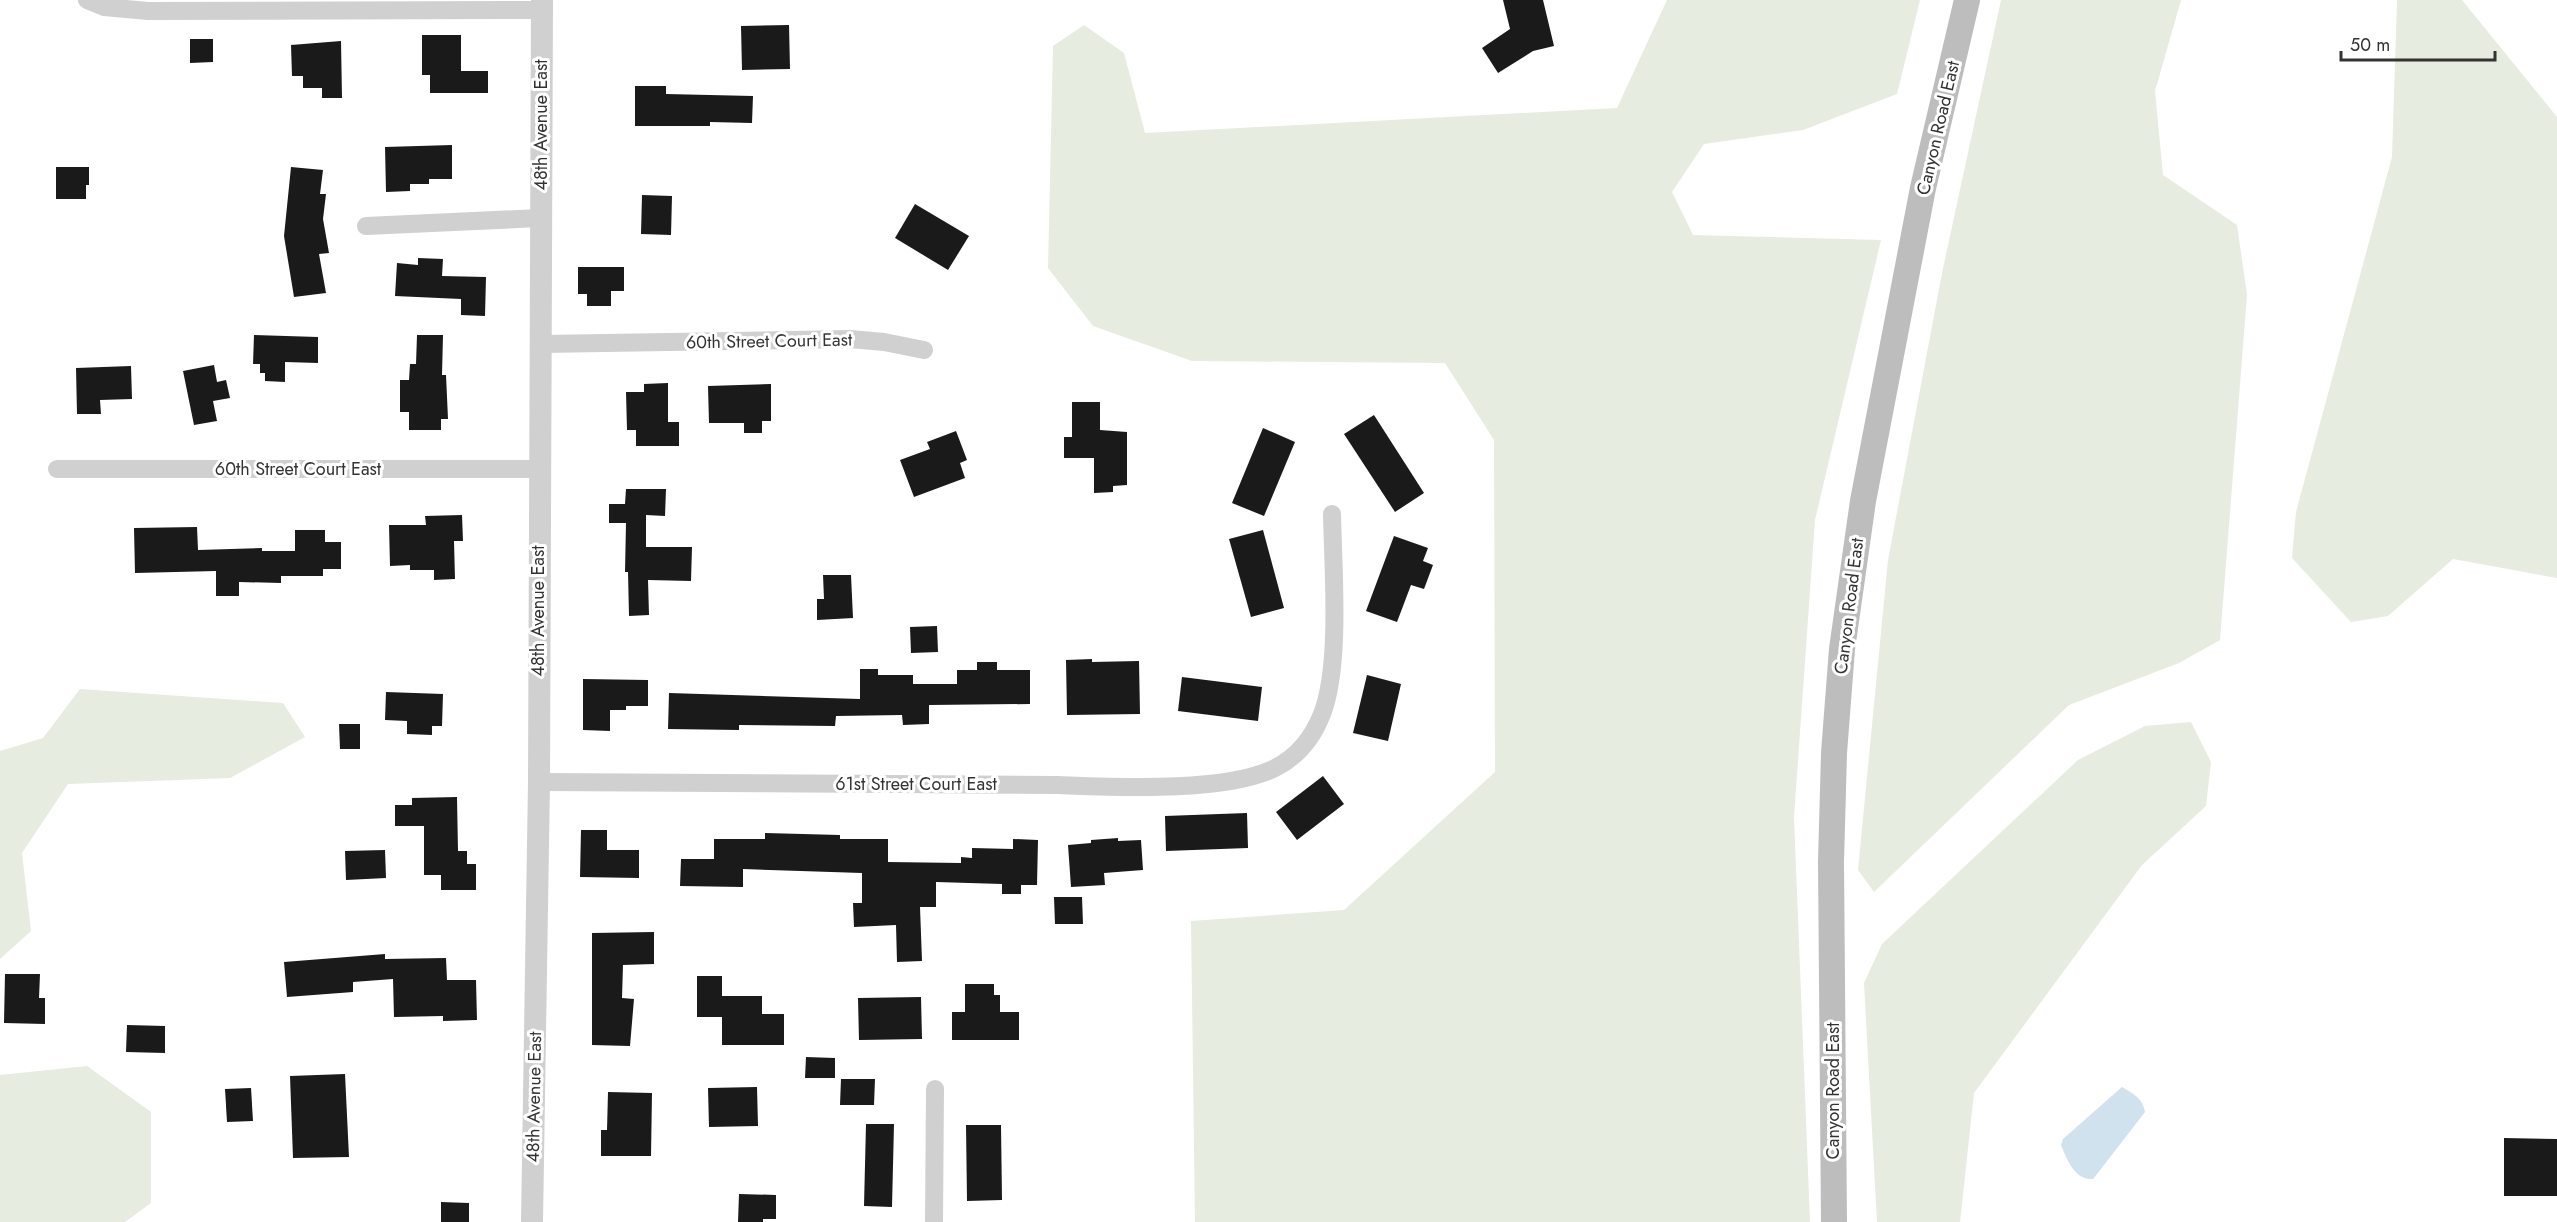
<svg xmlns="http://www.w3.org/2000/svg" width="2557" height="1222" viewBox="0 0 2557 1222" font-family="Jost,sans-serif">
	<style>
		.green { fill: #e6ecdf }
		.water { fill: #cfe2ee }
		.building { fill: #1a1a1a }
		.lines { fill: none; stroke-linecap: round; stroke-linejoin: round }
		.minor { stroke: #d0d0d0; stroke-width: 18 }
		.tertiary { stroke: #d0d0d0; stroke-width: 22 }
		.secondary { stroke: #bdbdbd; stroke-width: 26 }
		.labels { text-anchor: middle; stroke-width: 6; stroke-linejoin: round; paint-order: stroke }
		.street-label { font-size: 18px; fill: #333; stroke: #fff }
	</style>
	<rect width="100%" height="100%" fill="#fff"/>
	<g class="green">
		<polygon points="1667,0 1920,0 1897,94 1803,130 1704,144 1672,192 1693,235 1881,240 1815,520 1794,817 1810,1222 1195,1222 1191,921 1344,910 1495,772 1494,440 1445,363 1192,361 1093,326 1048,268 1053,46 1084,25 1124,53 1145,133 1617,108"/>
		<polygon points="2001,0 2181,0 2155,91 2163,175 2237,225 2247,295 2220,640 2179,663 2069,705 1874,892 1858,870 1888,560 1942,273"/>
		<polygon points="2397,0 2462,0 2557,117 2557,578 2453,559 2388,616 2351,622 2292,558 2296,512 2392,157"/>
		<polygon points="80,689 283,703 305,737 230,778 68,784 22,853 31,931 0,959 0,751 43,738"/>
		<polygon points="2191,722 2211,762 2206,806 2142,865 1974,1093 1960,1222 1877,1222 1864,983 1882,944 2078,760 2145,726"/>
		<polygon points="87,1066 151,1112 151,1203 125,1222 0,1222 0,1075"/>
	</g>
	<path class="water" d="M2122,1087C2132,1093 2143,1098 2145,1112L2097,1174L2093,1179C2074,1180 2067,1159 2061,1145L2063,1139Z"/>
	<g class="building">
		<polygon points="1503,0 1543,0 1554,46 1533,51 1498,73 1482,48 1510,29"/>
		<polygon points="789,25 790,69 742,70 741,26"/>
		<polygon points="422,35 461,35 461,71 488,71 488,93 430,93 430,75 422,75"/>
		<polygon points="190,39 213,39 213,62 190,63"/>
		<polygon points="341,41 342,98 322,98 322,88 303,88 303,76 292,76 291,45"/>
		<polygon points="635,86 666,86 666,94 753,96 752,123 710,122 710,126 635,126"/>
		<polygon points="452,145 452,179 429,179 429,184 410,184 410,191 386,192 385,147"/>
		<polygon points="56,167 89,167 89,185 86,185 86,199 56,199"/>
		<polygon points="291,167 323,170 320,194 326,194 323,219 329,253 319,254 326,293 294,297 284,236"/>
		<polygon points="642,195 672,196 671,235 641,234"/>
		<polygon points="915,204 969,236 948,270 895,238"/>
		<polygon points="418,258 443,259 442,276 486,277 485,316 461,315 461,299 395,296 397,263 418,265"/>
		<polygon points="578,267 624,267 624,291 611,291 611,306 587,306 587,294 578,294"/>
		<polygon points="254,335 318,337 318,363 285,362 285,382 265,381 265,373 260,373 260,364 253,364"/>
		<polygon points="417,335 443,335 442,375 446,375 448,419 441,419 441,430 409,430 409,412 400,412 400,380 409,380 410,364 416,364"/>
		<polygon points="214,365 217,382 226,380 230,398 213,401 217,421 194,425 183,371"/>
		<polygon points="131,366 132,399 100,400 101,414 77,414 76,368"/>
		<polygon points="668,383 668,422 679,422 679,446 636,446 636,430 627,430 626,392 644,392 644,384"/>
		<polygon points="771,384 771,421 762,421 762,433 744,433 744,423 709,423 708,386"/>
		<polygon points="1072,402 1100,402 1100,430 1127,432 1127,485 1113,486 1113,492 1094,493 1094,458 1064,458 1064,437 1072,437"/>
		<polygon points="1374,415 1424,493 1395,512 1344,434"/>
		<polygon points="1263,428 1295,442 1264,516 1232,503"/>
		<polygon points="956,431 967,460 960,463 965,478 914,497 900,460 930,449 927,442"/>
		<polygon points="626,489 666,489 665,516 646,515 646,547 692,547 691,581 648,580 649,615 629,616 628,572 625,572 626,523 609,523 609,504 625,504"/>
		<polygon points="462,515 463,541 454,541 455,579 434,580 434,570 410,570 410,565 390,566 389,525 426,525 425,516"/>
		<polygon points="197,527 198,550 262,548 262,551 295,551 295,530 325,530 325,542 341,542 341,569 323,569 323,576 281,576 281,583 239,582 239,596 216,596 216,571 135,573 134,528"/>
		<polygon points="1263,530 1284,608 1251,617 1229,539"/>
		<polygon points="1394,536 1428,548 1423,561 1433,565 1424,589 1411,585 1397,622 1366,611"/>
		<polygon points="823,575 851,575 853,618 817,620 817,599 824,599"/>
		<polygon points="937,626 938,652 911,653 910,627"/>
		<polygon points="1092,659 1092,662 1139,661 1140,714 1067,715 1066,660"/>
		<polygon points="977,662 997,662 997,670 1030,670 1030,704 929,705 929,724 903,725 902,715 836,716 835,726 739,725 739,730 668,729 669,693 860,699 860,669 878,669 878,675 913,675 913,684 957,684 957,670 977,670"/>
		<polygon points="1367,675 1401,684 1388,741 1353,733"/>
		<polygon points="1182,677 1262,687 1258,721 1178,711"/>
		<polygon points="583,679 648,680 648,706 626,706 626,710 610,710 610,731 583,730"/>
		<polygon points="386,692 443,694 442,726 432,726 432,735 407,734 407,721 385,720"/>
		<polygon points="339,724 360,724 360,749 340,749"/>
		<polygon points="1323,776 1344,804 1297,840 1276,812"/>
		<polygon points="457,797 458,851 467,851 467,864 476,864 476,890 441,890 441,875 424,875 424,826 395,826 395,805 412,805 412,798"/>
		<polygon points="1247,813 1248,848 1166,851 1165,816"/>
		<polygon points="581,830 607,830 607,850 639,850 639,878 580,877"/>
		<polygon points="765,833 840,835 840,839 888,839 888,862 961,863 961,857 972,858 972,848 1013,849 1013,839 1038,840 1037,885 1021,885 1021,894 1002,894 1002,884 936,882 936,907 920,907 922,961 897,962 896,925 854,927 853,903 862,903 862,873 743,869 743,887 680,886 681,859 714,859 714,839 765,839"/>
		<polygon points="1118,838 1118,841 1141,840 1143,870 1104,873 1105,885 1071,887 1068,845 1091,843 1091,840"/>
		<polygon points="385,850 386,878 346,880 345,851"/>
		<polygon points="1054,897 1082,897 1083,924 1055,924"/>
		<polygon points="654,932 654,964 623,965 622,998 634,999 630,1046 592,1045 592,933"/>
		<polygon points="385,954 385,959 446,958 447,980 476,980 477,1020 443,1021 443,1016 394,1017 393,979 353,982 353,992 287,997 284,962"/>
		<polygon points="5,974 40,974 39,998 45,998 45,1024 4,1023"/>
		<polygon points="697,976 722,976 722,996 762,996 762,1014 784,1014 784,1045 722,1045 722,1017 697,1017"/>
		<polygon points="965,984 994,984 994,995 1000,995 1000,1012 1019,1012 1019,1040 952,1040 952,1012 965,1012"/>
		<polygon points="921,997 922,1039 859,1040 858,998"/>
		<polygon points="127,1025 165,1026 165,1053 126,1052"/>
		<polygon points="806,1057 835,1058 835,1078 805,1078"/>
		<polygon points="345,1074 349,1157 293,1158 290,1076"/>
		<polygon points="841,1079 875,1079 874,1105 840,1105"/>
		<polygon points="757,1087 758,1126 709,1127 708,1088"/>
		<polygon points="251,1088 253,1121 227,1122 225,1089"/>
		<polygon points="608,1092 652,1093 651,1156 601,1156 601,1130 607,1130"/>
		<polygon points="866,1124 894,1124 892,1207 864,1206"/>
		<polygon points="966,1125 1001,1125 1002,1200 967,1201"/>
		<polygon points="2504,1138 2557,1139 2557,1196 2504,1196"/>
		<polygon points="739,1194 776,1195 776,1219 763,1219 763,1222 738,1222"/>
		<polygon points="441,1202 469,1203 469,1222 441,1222"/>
	</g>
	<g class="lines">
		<g class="minor">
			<polyline points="87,0 104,7 148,11 541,10"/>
			<polyline points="366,226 540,218"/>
			<polyline points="541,344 850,339 884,342 924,350"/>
			<polyline points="57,469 539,469"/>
			<path d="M539,782L1058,785C1114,787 1225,793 1275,768C1297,757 1313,737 1322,714C1341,665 1333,569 1332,514"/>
			<polyline points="934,1222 935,1089"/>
		</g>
		<polyline class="tertiary" points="532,1222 539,782 542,0"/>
		<polyline class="secondary" points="1834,1222 1831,862 1834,753 1842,649 1863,501 1923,188 1967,0"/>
	</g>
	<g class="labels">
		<g class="street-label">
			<text transform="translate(541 125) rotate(-90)" y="6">48th Avenue East</text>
			<text transform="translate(1938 128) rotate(-77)" y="6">Canyon Road East</text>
			<text transform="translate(769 341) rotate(-1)" y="6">60th Street Court East</text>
			<text x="298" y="475">60th Street Court East</text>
			<text transform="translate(1849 606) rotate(-83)" y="6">Canyon Road East</text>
			<text transform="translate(538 611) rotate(-90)" y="6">48th Avenue East</text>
			<text x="916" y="790">61st Street Court East</text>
			<text transform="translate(1833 1091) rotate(-90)" y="6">Canyon Road East</text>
			<text transform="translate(534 1097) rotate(-89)" y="6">48th Avenue East</text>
		</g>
	</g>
	<path d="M2341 51v9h154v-9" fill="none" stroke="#333333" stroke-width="3"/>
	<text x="2350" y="51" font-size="18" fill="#333333" stroke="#ffffff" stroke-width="4.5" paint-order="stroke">50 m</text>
</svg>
